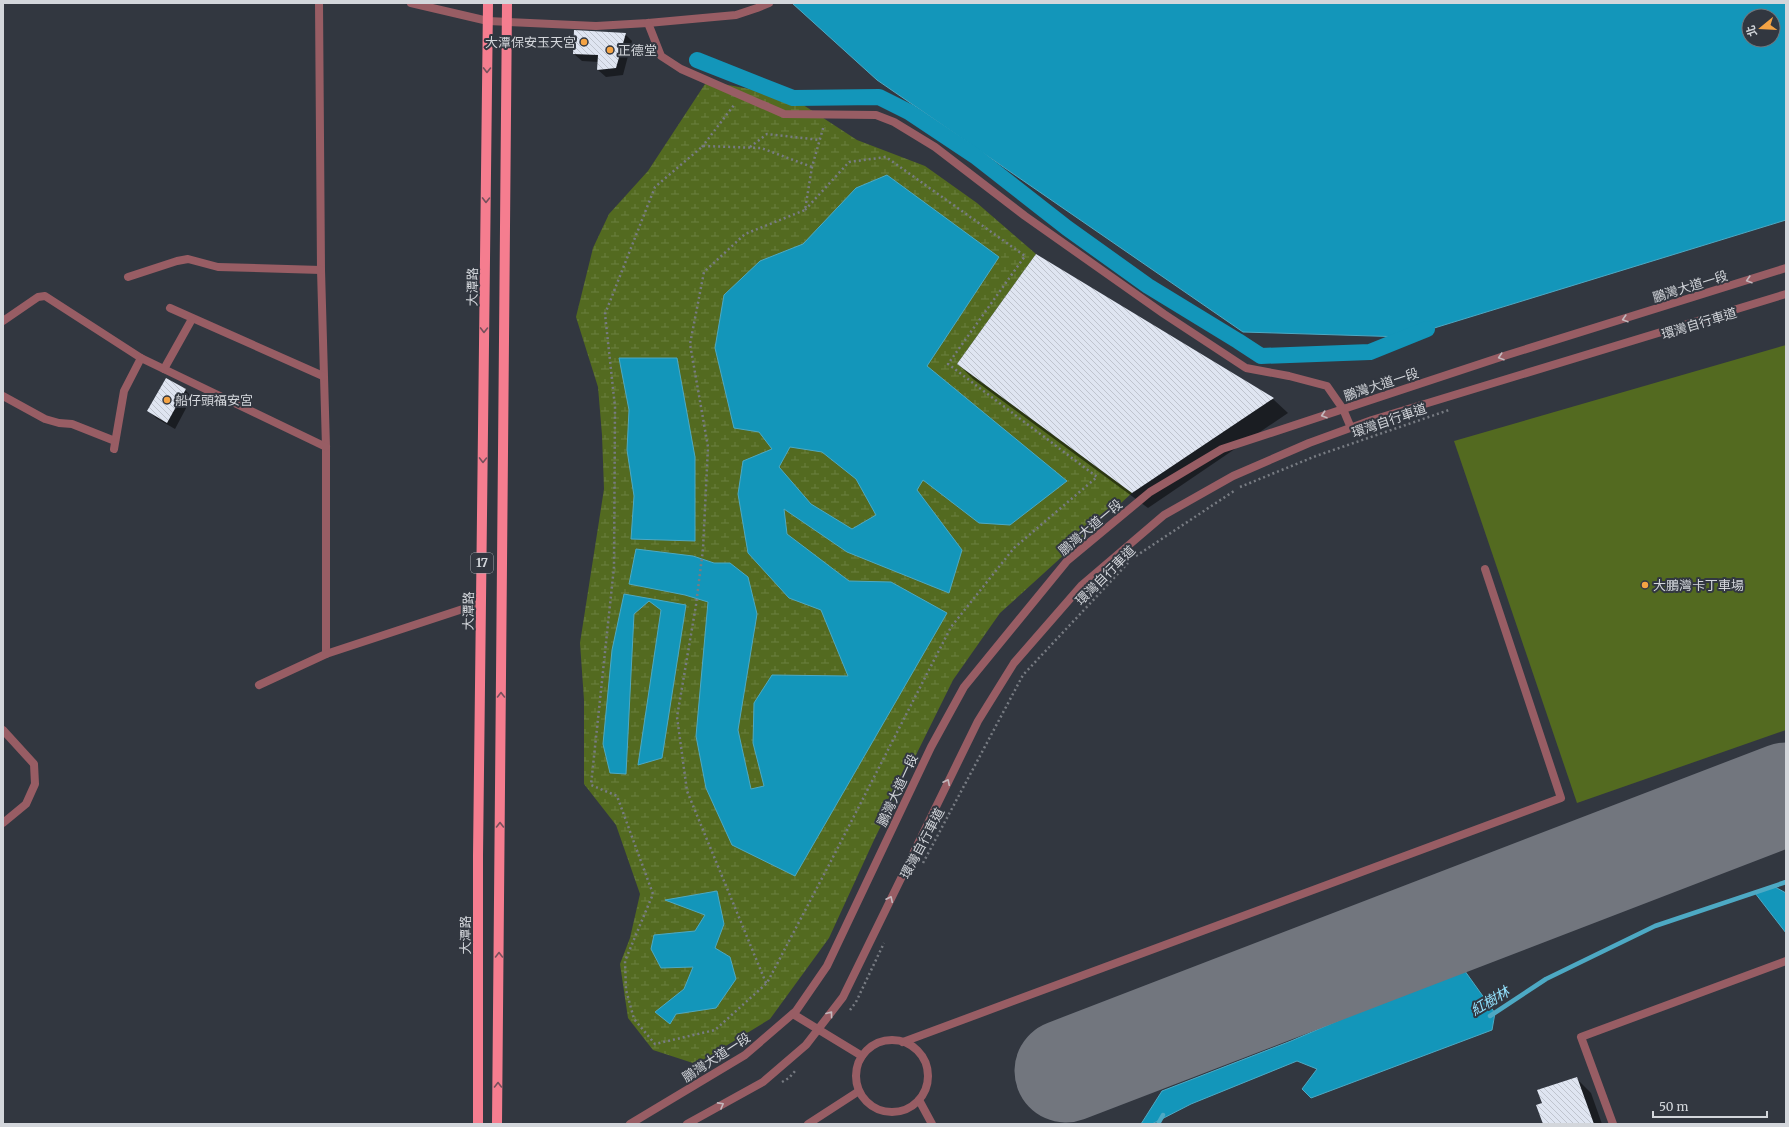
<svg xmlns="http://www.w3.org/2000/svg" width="1789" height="1127" viewBox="0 0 1789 1127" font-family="Merriweather,'Noto Sans TC',serif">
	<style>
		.wetland { fill: url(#wetland-marsh) }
		.pitch { fill: #536a20 }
		.water { fill: #1396ba; stroke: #4da9c4; fill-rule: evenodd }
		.shadow { fill: #0007 }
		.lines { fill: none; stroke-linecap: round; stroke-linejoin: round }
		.stream { stroke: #4da9c4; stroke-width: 4.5 }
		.canal { stroke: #1396ba; stroke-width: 16 }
		.runway { stroke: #72767e; stroke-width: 103 }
		.building { fill: url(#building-back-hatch) }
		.path { stroke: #787c83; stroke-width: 2.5; stroke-dasharray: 2 3; stroke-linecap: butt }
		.service { stroke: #985d64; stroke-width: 8 }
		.minor { stroke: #985d64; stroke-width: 8 }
		.tertiary { stroke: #985d64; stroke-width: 8 }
		.primary { stroke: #f57d8f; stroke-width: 10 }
		.oneway { stroke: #76505c }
		.oneway2 { stroke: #c4b8bd }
		.poi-dot { fill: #f4a344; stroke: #323740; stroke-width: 1.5 }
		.labels { text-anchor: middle; stroke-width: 4; stroke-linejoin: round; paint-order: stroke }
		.shield { fill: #323740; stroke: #a3a6ac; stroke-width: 1 }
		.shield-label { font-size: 12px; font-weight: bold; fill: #d3d6db }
		.poi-label { font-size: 13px; fill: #d3d6db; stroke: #323740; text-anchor: start }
		.street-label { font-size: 13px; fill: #d3d6db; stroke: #323740 }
		.water-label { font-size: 14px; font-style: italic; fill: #93e1fd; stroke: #323740 }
	</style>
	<defs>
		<pattern id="wetland-marsh" width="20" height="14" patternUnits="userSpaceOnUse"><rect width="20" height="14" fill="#536a20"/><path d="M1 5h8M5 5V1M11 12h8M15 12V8" fill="none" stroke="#6b7f40"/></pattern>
		<pattern id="building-back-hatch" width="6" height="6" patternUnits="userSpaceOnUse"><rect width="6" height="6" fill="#dfe5f1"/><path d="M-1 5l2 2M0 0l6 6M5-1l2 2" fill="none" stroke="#bfc4ce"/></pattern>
	</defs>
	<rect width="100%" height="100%" fill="#323740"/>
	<polygon class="wetland" points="707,81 791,97 857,140 925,166 977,203 1036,254 957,364 1132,493 1000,613 953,680 874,840 829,938 770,1019 696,1064 653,1050 628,1018 620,964 630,938 640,894 616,825 584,784 584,700 580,643 604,489 602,435 598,387 576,317 593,248 609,214 648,171"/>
	<polygon class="pitch" points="1786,345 1786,730 1577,803 1454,441"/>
	<g class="water">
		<path d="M792,3H1786V220L1405,337L1243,332L877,80ZM1749,16H1773V40H1749Z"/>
		<path d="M887,175L999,257L927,366L1067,481L1010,525L979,523L923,480L917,490L962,550L949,593L847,552L784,509L787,534L849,581L891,582L947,613L795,876L732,845L706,788L696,736L708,602L685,595L629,584L636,549L693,556L714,563H730L748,577L757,614L738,730L751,789L764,786L753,743L754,703L772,675L848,676L821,610L789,598L748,553L738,494L743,461L772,449L759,432L734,428L715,348L724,295L760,261L803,244L856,188ZM790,447L822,452L856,479L876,515L852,529L811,504L779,467Z"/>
		<polygon points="619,358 677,358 695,457 695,541 631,539 634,496 627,450 629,410"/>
		<polygon points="624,594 686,605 662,758 638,765 661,610 649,601 634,614 626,774 610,773 603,744 612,650"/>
		<polygon points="1775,887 1786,893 1786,933 1755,893"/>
		<polygon points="717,891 724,924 715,948 730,957 736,979 716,1008 676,1014 670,1024 655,1012 684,989 693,967 661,968 651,949 654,935 695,931 705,915 665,900"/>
		<polygon points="1462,967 1495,1013 1492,1030 1311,1098 1302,1089 1317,1069 1297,1061 1191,1104 1152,1124 1141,1124 1162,1091 1291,1041"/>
	</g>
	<g class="shadow">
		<polygon points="625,34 632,41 623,75 606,77 598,70 599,62 582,61 574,54"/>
		<polygon points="1036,256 1273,399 1288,413 1148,508 973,379 958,364"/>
		<polygon points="185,390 192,397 175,429 156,418 149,411"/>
		<polygon points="1576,1078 1591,1093 1602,1124 1544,1124 1543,1104"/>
	</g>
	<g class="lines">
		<g class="stream">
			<polyline points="1490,1016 1546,979 1655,926 1786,882"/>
			<polyline points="1158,1124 1163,1115"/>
		</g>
		<polyline class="canal" points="697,60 793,98 879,97 909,112 975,156 1067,228 1148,286 1238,341 1261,356 1370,352 1427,329"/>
		<polyline class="runway" points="1066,1071 1786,794"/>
	</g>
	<g class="building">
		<polygon points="574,30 626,33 616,68 597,70 598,55 573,54"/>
		<polygon points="1036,254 1274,398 1132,493 957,364"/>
		<polygon points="166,378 186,389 167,423 147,411"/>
		<polygon points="1577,1077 1594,1124 1543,1124 1536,1105 1542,1103 1537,1090"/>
	</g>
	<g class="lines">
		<g class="path">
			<polyline points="702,147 734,105"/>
			<polyline points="750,147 767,134 820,140"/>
			<polyline points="805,210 849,162 886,157 1025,256 948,364 1097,477 1014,548 951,627 830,863 767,983 715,1030 655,1044 634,1019 626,990 625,961 653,894 617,796 591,785 614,567 615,407 605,314 655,187 703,146 761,148 812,167"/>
			<polyline points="1240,487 1316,456 1449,410"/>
			<polyline points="1136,556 1234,491"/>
			<polyline points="923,863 1023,675 1128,563"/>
			<polyline points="766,983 687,791 677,717 696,605 703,549 708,447 690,344 704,272 745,234 805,210 812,167 824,125"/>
			<polyline points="850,1010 856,1002 884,943"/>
			<polyline points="782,1082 789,1078 796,1070"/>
		</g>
		<g class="service">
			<polyline points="319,3 321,270 326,447 326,654"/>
			<polyline points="411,3 488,21 596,26 648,23 736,15 757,8 769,3"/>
			<polyline points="648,23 661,56 681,69 784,114 876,115 894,122 935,147 1025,216 1164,314 1246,368 1289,376 1327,386 1343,409 1351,428"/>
			<polyline points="128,277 177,261 188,259 218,267 321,270"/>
			<polyline points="170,308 323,376"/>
			<polyline points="3,321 38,297 45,296 141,358 326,447"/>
			<polyline points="164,369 192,319"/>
			<polyline points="3,396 45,419 59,423 72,424 115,441"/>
			<polyline points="114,449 124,391 141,358"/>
			<polyline points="259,685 326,654 481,603"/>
			<polyline points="808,1124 859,1091"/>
		</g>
		<g class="minor">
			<polyline points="3,730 34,764 35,784 26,804 3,823"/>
			<polyline points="793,1014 862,1056"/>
			<circle cx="892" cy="1076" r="36"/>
			<polyline points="903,1042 1561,798 1485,569"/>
			<polyline points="919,1100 932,1124"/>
			<polyline points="1613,1124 1581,1037 1786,961"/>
		</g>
		<g class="tertiary">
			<polyline points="630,1124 745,1055 796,1011 827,966 931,747 964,687 1067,561 1150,492 1222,449 1504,356 1786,268"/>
			<polyline points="687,1124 763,1082 806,1045 843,997 978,721 1014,663 1082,585 1164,515 1233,476 1309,443 1372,420 1786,294"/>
		</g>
		<g class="primary">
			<polyline points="478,1124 478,856 488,3"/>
			<polyline points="497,1124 507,3"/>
		</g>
	</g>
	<defs><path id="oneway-chevron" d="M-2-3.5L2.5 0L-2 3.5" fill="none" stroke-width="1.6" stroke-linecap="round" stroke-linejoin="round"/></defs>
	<g class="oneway">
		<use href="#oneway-chevron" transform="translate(487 70) rotate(91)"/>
		<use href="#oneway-chevron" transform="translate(486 200) rotate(91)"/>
		<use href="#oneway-chevron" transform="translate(484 330) rotate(91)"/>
		<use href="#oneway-chevron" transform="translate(483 460) rotate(91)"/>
		<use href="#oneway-chevron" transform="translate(501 695) rotate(-90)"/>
		<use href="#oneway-chevron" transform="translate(500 825) rotate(-90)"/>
		<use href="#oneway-chevron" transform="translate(499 955) rotate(-90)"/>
		<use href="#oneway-chevron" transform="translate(498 1085) rotate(-90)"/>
	</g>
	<g class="oneway2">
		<use href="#oneway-chevron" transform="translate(1749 280) rotate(163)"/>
		<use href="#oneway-chevron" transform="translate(1625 319) rotate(163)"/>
		<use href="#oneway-chevron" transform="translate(1501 357) rotate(162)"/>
		<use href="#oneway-chevron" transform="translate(1324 415) rotate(162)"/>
		<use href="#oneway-chevron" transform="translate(947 782) rotate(-64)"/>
		<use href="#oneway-chevron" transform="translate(890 899) rotate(-64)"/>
		<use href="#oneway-chevron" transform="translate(830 1014) rotate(-53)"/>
		<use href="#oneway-chevron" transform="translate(721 1105) rotate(-29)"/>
	</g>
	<g class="poi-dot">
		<circle cx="584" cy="42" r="4"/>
		<circle cx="610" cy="50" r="4"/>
		<circle cx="167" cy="400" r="4"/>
		<circle cx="1645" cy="585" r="4"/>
	</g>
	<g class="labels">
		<rect class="shield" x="471" y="553" width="22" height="20" rx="3"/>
		<g class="shield-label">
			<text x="482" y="567">17</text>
		</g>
		<g class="poi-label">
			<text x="576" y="47" text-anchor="end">大潭保安玉天宮</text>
			<text x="618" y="55">正德堂</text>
			<text x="175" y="405">船仔頭福安宮</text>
			<text x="1653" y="590">大鵬灣卡丁車場</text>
		</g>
		<g class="street-label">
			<text transform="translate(1690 286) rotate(-17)" y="5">鵬灣大道一段</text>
			<text transform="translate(472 287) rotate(-89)" y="5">大潭路</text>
			<text transform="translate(1699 323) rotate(-17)" y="5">環灣自行車道</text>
			<text transform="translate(1381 384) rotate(-18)" y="5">鵬灣大道一段</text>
			<text transform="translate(1389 420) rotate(-19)" y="5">環灣自行車道</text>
			<text transform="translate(1090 527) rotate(-40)" y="5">鵬灣大道一段</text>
			<text transform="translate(1105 575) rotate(-45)" y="5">環灣自行車道</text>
			<text transform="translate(468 611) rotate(-89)" y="5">大潭路</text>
			<text transform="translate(897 790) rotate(-65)" y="5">鵬灣大道一段</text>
			<text transform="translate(922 843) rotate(-62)" y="5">環灣自行車道</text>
			<text transform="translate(465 935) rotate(-90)" y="5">大潭路</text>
			<text transform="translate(716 1057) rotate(-33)" y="5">鵬灣大道一段</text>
		</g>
		<g class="water-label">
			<text transform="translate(1490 1001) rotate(-31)" y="5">紅樹林</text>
		</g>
	</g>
	<rect width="1789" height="1127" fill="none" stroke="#d3d6db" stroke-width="8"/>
	<g transform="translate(1761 28) rotate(252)"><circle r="19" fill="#323740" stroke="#72777e"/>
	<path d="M0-3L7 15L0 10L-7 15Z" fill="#f4a344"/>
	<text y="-6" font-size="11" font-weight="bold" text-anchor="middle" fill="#d3d6db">北</text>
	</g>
	<path d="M1653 1111v6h114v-6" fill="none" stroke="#d3d6db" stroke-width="2"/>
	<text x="1659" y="1111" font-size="12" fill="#d3d6db" stroke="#323740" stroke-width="3" paint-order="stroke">50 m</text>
</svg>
